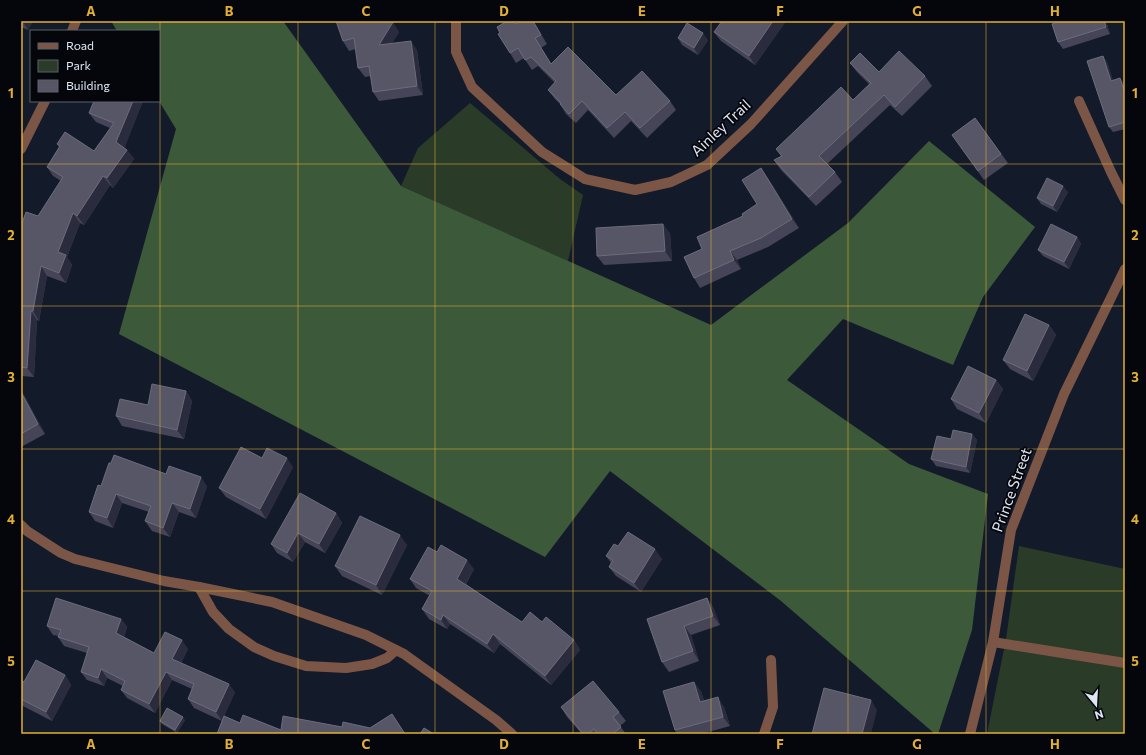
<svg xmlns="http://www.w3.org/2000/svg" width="1146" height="755" viewBox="0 0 1146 755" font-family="Commissioner,sans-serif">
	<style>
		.green { fill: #2a3c28 }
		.forest { fill: #3c5a39 }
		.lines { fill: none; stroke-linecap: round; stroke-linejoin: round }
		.minor { stroke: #7b5646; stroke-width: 10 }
		.wall { fill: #464457 }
		.shaded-wall { fill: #2a2c3e }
		.building { fill: #565667; stroke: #6c6c7d }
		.grid { fill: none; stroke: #e2af34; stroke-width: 1; stroke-opacity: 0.55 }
		.labels { text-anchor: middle; stroke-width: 3.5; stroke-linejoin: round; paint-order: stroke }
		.street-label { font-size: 15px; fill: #e0e6f1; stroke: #04060c }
		.neatline { fill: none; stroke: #e2af34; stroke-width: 1.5 }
		.grid-label { font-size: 13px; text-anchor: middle; font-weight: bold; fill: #e2af34 }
	</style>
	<rect width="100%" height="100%" fill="#131b2b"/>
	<g class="green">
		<polygon points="470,103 560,179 583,195 568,261 401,186 418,148"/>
		<polygon points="1019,546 1125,569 1125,734 987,734 1006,639"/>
	</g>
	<polygon class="forest" points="111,21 283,21 401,186 711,325 848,223 929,141 1035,227 983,297 953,365 843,319 787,380 909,464 988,494 972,630 938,734 935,734 781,601 610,471 545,557 119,334 176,129 159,101 159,31 117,31"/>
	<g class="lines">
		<g class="minor">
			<polyline points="456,21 456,52 472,87 542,152 585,179 635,190 671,182 707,165 751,124 843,21"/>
			<polyline points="72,31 76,21"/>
			<polyline points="1079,101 1111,172 1125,200"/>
			<polyline points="21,149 45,101"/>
			<polyline points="21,525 27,531 61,553 75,559 164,581 199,587 272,602 366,635 404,654 496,720 512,734"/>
			<polyline points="199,587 213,612 229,629 254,647 274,656 306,666 346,668 372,664 387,658 396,650"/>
			<polyline points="993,642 1125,663"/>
			<polyline points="764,734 773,707 771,660"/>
			<polyline points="970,734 993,642 1011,530 1064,394 1125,269"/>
		</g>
	</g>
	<g class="wall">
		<polygon points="21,21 33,21 28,30 21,27"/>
		<polygon points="336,21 399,32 392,43 417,50 423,95 379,101 373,92 371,76 365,77 358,68 356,49 349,51 343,41"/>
		<polygon points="513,21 515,24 536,25 547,44 541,48 551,64 616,95 670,101 676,110 647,138 631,121 614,138 588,110 576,123 566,114 560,104 555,99 548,90 555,83 538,66 532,70 524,58 516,63 510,53 500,33"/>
		<polygon points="786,21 755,65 721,41 714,32"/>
		<polygon points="1060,21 1106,21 1110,34 1063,49 1058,42"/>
		<polygon points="678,38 708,40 698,55 682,45"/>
		<polygon points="1103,56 1107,62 1113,81 1120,78 1124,84 1125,86 1125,129 1113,132 1109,127"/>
		<polygon points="850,63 879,72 925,76 932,86 902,116 890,105 827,164 835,172 842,182 816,206 781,170 774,160 781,156 776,149 853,100 869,84 857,72"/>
		<polygon points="143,101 124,148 127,150 134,159 113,188 110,185 84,225 80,223 67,257 72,265 66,283 47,276 39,321 37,320 34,377 21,376 21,226 38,216 61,181 53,176 47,167 59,147 57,144 94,151 110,128 96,122 89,113"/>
		<polygon points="975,118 1008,163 984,180 952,135"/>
		<polygon points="768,178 799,228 768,247 737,260 741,269 700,288 694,278 702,249 757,204"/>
		<polygon points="1068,192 1057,212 1041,204 1037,198"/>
		<polygon points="670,233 672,261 604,265 597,256"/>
		<polygon points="1077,237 1081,244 1069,269 1043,256 1038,250"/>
		<polygon points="1049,325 1056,335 1033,381 1010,369 1003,360"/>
		<polygon points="996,380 1003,389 986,423 957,409 951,399"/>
		<polygon points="21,391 24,395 45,434 21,447"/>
		<polygon points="186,391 192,401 184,439 122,426 116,416"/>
		<polygon points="972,434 977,440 970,473 936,466 931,459 951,439"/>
		<polygon points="293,467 266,519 226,497 219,488"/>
		<polygon points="166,474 207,486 196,518 179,512 170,537 152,531 145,521 149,512 122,503 113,528 95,521 89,512 101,486"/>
		<polygon points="336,513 342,523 325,553 305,542 293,562 277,553 271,544"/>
		<polygon points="407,545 382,595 342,576 335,566"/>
		<polygon points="618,546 662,559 641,592 616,576 609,567 611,563 606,556"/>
		<polygon points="474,569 466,584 522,622 542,622 574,640 580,650 551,685 500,644 494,653 450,624 447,629 429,619 422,609 430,596 416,588 410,579"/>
		<polygon points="707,598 713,607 720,625 691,635 699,661 669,672 662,662 647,619"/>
		<polygon points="121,619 127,627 124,637 154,653 188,649 181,663 235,692 224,716 240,723 281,730 342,727 370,728 392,714 405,734 217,734 222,721 194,708 188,699 192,689 172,680 155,713 127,698 121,690 123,686 107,678 104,686 87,680 81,672 87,653 64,646 58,637 59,636 53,635 47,626"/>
		<polygon points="65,675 71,685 52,721 21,705 21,680 24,682"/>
		<polygon points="701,691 704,701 724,707 730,726 701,734 677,734 675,730"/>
		<polygon points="561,707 619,712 626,721 620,726 626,734 582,734 567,717"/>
		<polygon points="185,720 177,733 162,724 160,721"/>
	</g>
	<g class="shaded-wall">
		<polygon points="22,21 33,21 28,30"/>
		<polygon points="533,21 536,25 547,44 541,35"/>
		<polygon points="773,21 786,21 755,65 749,56"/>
		<polygon points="1104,21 1106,21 1110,34 1106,27"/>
		<polygon points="393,22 399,32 386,54 379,45"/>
		<polygon points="703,33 708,40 698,55 694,48"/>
		<polygon points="411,41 417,50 423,95 417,86"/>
		<polygon points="1103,56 1107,62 1115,87 1111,81"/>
		<polygon points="1120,78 1124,84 1125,86 1125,93"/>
		<polygon points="133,101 143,101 123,152 116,142"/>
		<polygon points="127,150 134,159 113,188 107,178"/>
		<polygon points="761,168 768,178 799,228 792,219"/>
		<polygon points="103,176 110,185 84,225 77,216"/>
		<polygon points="1063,186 1068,192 1057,212 1053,206"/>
		<polygon points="73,213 80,223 67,257 72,265 66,283 59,273 58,252"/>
		<polygon points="663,224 670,233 672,261 665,251"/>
		<polygon points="1077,237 1081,244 1069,269 1064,262"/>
		<polygon points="730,251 737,260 741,269 734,260"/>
		<polygon points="41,266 47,276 39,321 33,311"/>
		<polygon points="31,311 37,320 34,377 27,368"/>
		<polygon points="1049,325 1056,335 1033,381 1027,371"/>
		<polygon points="996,380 1003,389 986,423 979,413"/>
		<polygon points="21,391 24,395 45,434 38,424 21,392"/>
		<polygon points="186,391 192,401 184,439 177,430"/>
		<polygon points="972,434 977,440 970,473 966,467"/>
		<polygon points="287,458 293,467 266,519 260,509"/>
		<polygon points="201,477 207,486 196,518 190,509"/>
		<polygon points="116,494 122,503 113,528 107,518"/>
		<polygon points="172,503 179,512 170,537 163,528"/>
		<polygon points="336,513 342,523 325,553 319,544"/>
		<polygon points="298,533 305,542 293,562 287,553"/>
		<polygon points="400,535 407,545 382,595 376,585"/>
		<polygon points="655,549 662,559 641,592 634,583"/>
		<polygon points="467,560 474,569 463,588 457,579"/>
		<polygon points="707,598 713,607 720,625 713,616"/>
		<polygon points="443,615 450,624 447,629 441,620"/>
		<polygon points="121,619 127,627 122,642 116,633"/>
		<polygon points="684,626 691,635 699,661 693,651"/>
		<polygon points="493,634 500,644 494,653 487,644"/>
		<polygon points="182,640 188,649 179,667 172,659"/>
		<polygon points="574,640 580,650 551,685 545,676"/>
		<polygon points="101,669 107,678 104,686 98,678"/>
		<polygon points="166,672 172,680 155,713 149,704"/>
		<polygon points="65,675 71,685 52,721 46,712"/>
		<polygon points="694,682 701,691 707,712 700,702"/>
		<polygon points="229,684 235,692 222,721 216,712"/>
		<polygon points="718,697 724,707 730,726 723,717"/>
		<polygon points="871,700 877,710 871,734 862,734"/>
		<polygon points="183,717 185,720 177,733 175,730"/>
	</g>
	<g class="building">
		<polygon points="336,21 390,21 393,22 379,45 411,41 417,86 373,92 369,66 358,68 354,38 343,41"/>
		<polygon points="507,21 513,21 515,24 520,21 533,21 541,35 535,38 551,64 568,47 616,95 642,71 670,101 640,128 625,112 607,128 582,101 569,114 560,104 561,103 548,90 556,81 531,57 525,60 518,48 510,53 498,34 500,33 497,27"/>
		<polygon points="722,21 773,21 749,56 714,32"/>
		<polygon points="1060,21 1104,21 1106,27 1058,42 1052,24"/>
		<polygon points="687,23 703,33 694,48 678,38"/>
		<polygon points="899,51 925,76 895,107 884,95 819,156 835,172 809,197 774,160 782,156 776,149 841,87 853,100 871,83 850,63 860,53 879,72"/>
		<polygon points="1103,56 1111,81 1120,78 1125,93 1125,122 1109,127 1087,61"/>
		<polygon points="94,101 133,101 116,142 127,150 107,178 103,176 77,216 73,213 58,252 66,255 59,273 41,266 33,311 31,311 27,368 21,367 21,226 26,212 38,216 63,177 47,167 60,146 57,144 65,132 94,151 114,123 89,113"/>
		<polygon points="975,118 1001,154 978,171 952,135"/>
		<polygon points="761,168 792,219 761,238 730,251 734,260 694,278 684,257 702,249 697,237 743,216 742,214 757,204 742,180"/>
		<polygon points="1047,178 1063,186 1053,206 1037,198"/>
		<polygon points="663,224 665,251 597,256 596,228"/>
		<polygon points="1051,224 1077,237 1064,262 1038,250"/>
		<polygon points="1025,314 1049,325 1027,371 1003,360"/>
		<polygon points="968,366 996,380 979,413 951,399"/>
		<polygon points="152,384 186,391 177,430 116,416 120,399 148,405"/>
		<polygon points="21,392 38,424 21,434"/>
		<polygon points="953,430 972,434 966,467 931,459 937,436 951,439"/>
		<polygon points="241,447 262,458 267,448 287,458 260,509 219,488"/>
		<polygon points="114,455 166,474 169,466 201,477 190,509 172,503 163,528 145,521 151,506 116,494 107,518 89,512 98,485 101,486 109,463 111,463"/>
		<polygon points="300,493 336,513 319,544 298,533 287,553 271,544"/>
		<polygon points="360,516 400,535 376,585 335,566"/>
		<polygon points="628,532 655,549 634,583 609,567 613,560 606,556 614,544 618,546"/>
		<polygon points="441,545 467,560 457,579 522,622 530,612 542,622 546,617 574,640 545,676 493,634 487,644 443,615 441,620 422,609 432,591 410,579 428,547 437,552"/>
		<polygon points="56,598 121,619 116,633 154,653 165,632 182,640 172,659 229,684 216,712 188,699 194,684 166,672 149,704 121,690 125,681 101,669 98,678 81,672 89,647 58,637 61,630 47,626"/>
		<polygon points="707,598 713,616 684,626 693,651 662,662 647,619"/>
		<polygon points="36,660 65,675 46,712 21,699 21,680 24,682"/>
		<polygon points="593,681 619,712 613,717 621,727 613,734 598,734 594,729 588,734 583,734 561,707"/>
		<polygon points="694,682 700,702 718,697 723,717 675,730 663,691"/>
		<polygon points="824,688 871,700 862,734 812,734"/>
		<polygon points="167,708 183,717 175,730 160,721"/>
		<polygon points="392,714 405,734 217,734 224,716 240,723 243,715 281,730 283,716 342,727 343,722 370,728"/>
		<polygon points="424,728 434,734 420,734"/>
	</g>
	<path class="grid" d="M160,21V734M298,21V734M435,21V734M573,21V734M711,21V734M848,21V734M986,21V734M21,164H1125M21,306H1125M21,449H1125M21,591H1125"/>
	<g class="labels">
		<g class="street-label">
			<text transform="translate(721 128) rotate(-43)" y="5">Ainley Trail</text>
			<text transform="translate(1012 490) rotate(-70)" y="5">Prince Street</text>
		</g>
	</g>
	<rect width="1146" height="755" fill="none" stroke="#04060c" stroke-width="44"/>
	<rect x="30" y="30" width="130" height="72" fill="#04060c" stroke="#5c6068"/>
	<rect x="38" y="43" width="20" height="6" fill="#7b5646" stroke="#5c6068"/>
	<text x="66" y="50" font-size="12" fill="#e0e6f1">Road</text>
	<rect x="38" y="60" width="20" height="12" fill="#2a3c28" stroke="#5c6068"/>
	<text x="66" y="70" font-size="12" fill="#e0e6f1">Park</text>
	<rect x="38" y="80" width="20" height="12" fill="#565667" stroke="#5c6068"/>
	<text x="66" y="90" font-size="12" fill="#e0e6f1">Building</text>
	<g transform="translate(1096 705) rotate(162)" stroke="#04060c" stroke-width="3" paint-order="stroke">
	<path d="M0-3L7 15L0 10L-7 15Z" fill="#e0e6f1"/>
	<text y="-6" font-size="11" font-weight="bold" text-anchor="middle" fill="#e0e6f1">N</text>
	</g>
	<rect x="22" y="22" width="1102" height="711" class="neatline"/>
	<g class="grid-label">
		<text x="91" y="16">A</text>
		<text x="229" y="16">B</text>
		<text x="366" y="16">C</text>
		<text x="504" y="16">D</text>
		<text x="642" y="16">E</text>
		<text x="780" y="16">F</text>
		<text x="917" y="16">G</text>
		<text x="1055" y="16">H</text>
		<text x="11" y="98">1</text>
		<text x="1135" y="98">1</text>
		<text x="11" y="240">2</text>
		<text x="1135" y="240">2</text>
		<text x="11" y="382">3</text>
		<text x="1135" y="382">3</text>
		<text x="11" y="524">4</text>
		<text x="1135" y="524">4</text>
		<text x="11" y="666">5</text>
		<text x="1135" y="666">5</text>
		<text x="91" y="749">A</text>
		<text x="229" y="749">B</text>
		<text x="366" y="749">C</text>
		<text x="504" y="749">D</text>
		<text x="642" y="749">E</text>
		<text x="780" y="749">F</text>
		<text x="917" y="749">G</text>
		<text x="1055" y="749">H</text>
	</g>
</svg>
